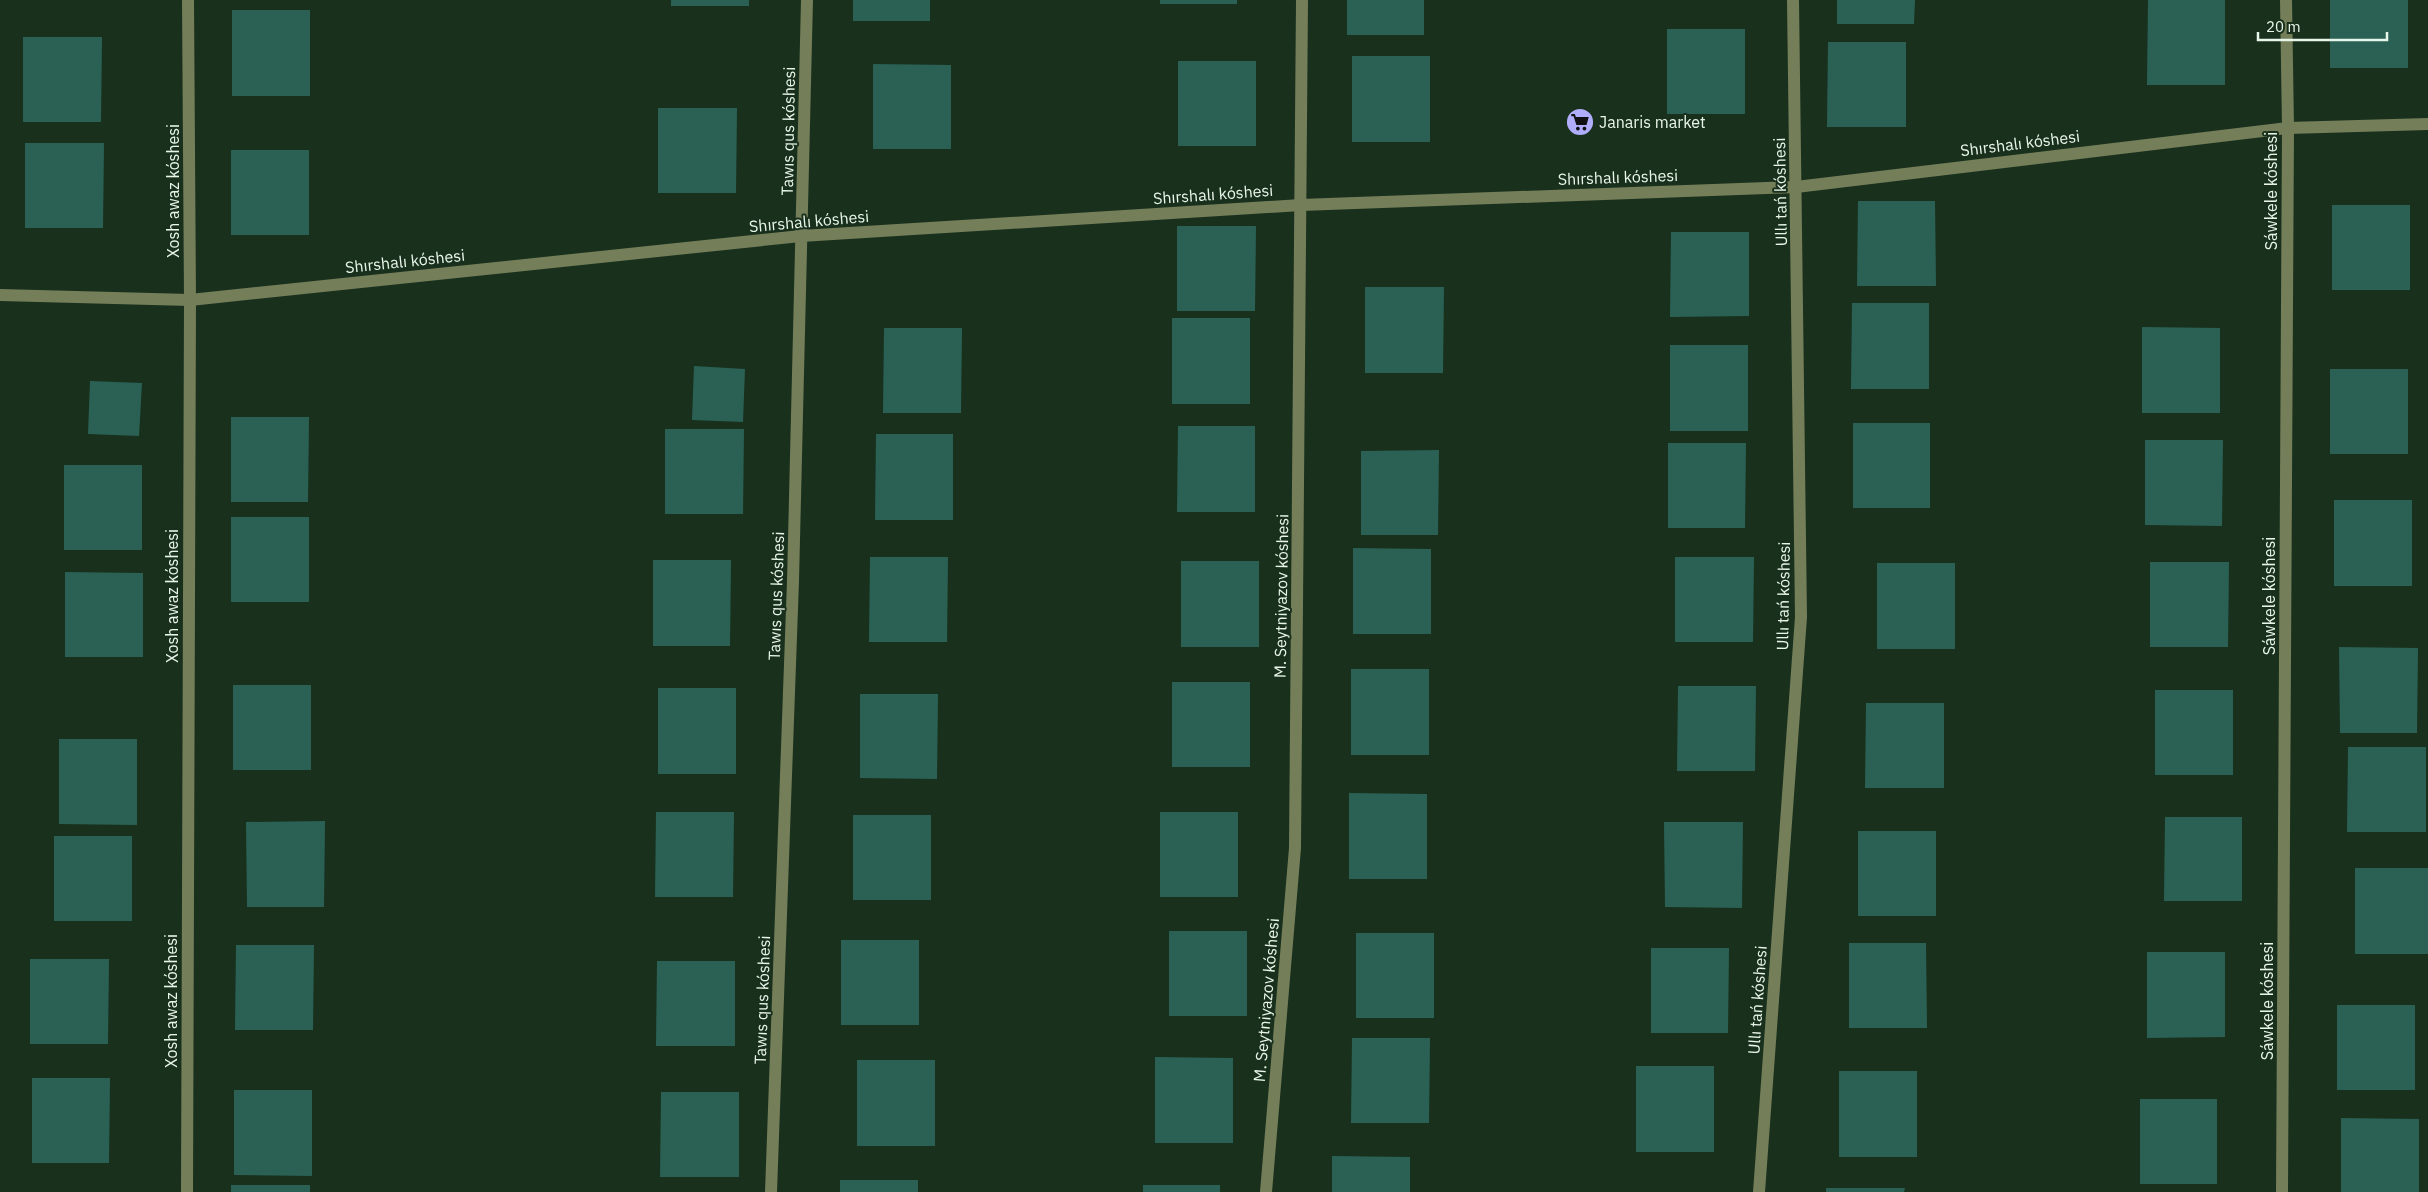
<svg xmlns="http://www.w3.org/2000/svg" width="2428" height="1192" viewBox="0 0 2428 1192" font-family="'IBM Plex Sans',sans-serif">
	<style>
		.building { fill: #2a6154 }
		.lines { fill: none; stroke-linecap: round; stroke-linejoin: round }
		.minor { stroke: #747e59; stroke-width: 12 }
		.labels { text-anchor: middle; stroke-width: 4; stroke-linejoin: round; paint-order: stroke }
		.poi-label { font-size: 16px; fill: #e8f6e9; stroke: #19301d; text-anchor: start }
		.street-label { font-size: 16px; fill: #e8f6e9; stroke: #19301d }
	</style>
	<rect width="100%" height="100%" fill="#19301d"/>
	<g class="building">
		<rect x="671" y="0" width="78" height="6"/>
		<rect x="853" y="0" width="77" height="21"/>
		<rect x="1160" y="0" width="77" height="4"/>
		<rect x="1347" y="0" width="77" height="35"/>
		<polygon points="1837,0 1915,0 1914,24 1837,24"/>
		<polygon points="2148,0 2225,0 2225,85 2147,85"/>
		<rect x="2330" y="0" width="78" height="68"/>
		<rect x="232" y="10" width="78" height="86"/>
		<rect x="1667" y="29" width="78" height="85"/>
		<polygon points="23,37 102,37 101,122 23,122"/>
		<polygon points="1828,42 1906,42 1906,127 1827,127"/>
		<rect x="1352" y="56" width="78" height="86"/>
		<rect x="1178" y="61" width="78" height="85"/>
		<polygon points="873,64 951,65 951,149 873,149"/>
		<polygon points="658,108 737,108 736,193 658,193"/>
		<polygon points="25,143 104,143 103,228 25,228"/>
		<rect x="231" y="150" width="78" height="85"/>
		<polygon points="1858,201 1935,201 1936,286 1857,286"/>
		<rect x="2332" y="205" width="78" height="85"/>
		<polygon points="1177,226 1256,226 1255,311 1177,311"/>
		<polygon points="1671,232 1749,232 1749,316 1670,317"/>
		<polygon points="1365,287 1444,287 1443,373 1365,373"/>
		<polygon points="1852,303 1929,303 1929,389 1851,389"/>
		<rect x="1172" y="318" width="78" height="86"/>
		<polygon points="2142,327 2220,328 2220,413 2142,413"/>
		<polygon points="884,328 962,328 961,413 883,413"/>
		<rect x="1670" y="345" width="78" height="86"/>
		<polygon points="694,366 745,369 743,422 692,420"/>
		<rect x="2330" y="369" width="78" height="85"/>
		<polygon points="90,381 142,383 139,436 88,434"/>
		<polygon points="231,417 309,417 308,502 231,502"/>
		<rect x="1853" y="423" width="77" height="85"/>
		<polygon points="1178,426 1255,426 1255,512 1177,512"/>
		<polygon points="665,429 744,429 743,514 665,514"/>
		<polygon points="876,434 953,434 953,520 875,520"/>
		<polygon points="2145,440 2223,440 2222,526 2145,525"/>
		<polygon points="1668,443 1746,443 1745,528 1668,528"/>
		<polygon points="1439,450 1438,535 1361,535 1361,451"/>
		<rect x="64" y="465" width="78" height="85"/>
		<rect x="2334" y="500" width="78" height="86"/>
		<rect x="231" y="517" width="78" height="85"/>
		<polygon points="1353,548 1431,549 1431,634 1353,634"/>
		<polygon points="870,557 948,557 947,642 869,642"/>
		<polygon points="1675,557 1754,557 1753,642 1675,642"/>
		<polygon points="653,560 731,560 730,646 653,646"/>
		<rect x="1181" y="561" width="78" height="86"/>
		<polygon points="2150,562 2229,562 2228,647 2150,647"/>
		<rect x="1877" y="563" width="78" height="86"/>
		<polygon points="65,572 143,573 143,657 65,657"/>
		<polygon points="2339,647 2418,648 2417,733 2340,733"/>
		<rect x="1351" y="669" width="78" height="86"/>
		<rect x="1172" y="682" width="78" height="85"/>
		<rect x="233" y="685" width="78" height="85"/>
		<polygon points="1678,686 1756,686 1755,771 1677,771"/>
		<rect x="658" y="688" width="78" height="86"/>
		<rect x="2155" y="690" width="78" height="85"/>
		<polygon points="860,694 938,694 937,779 860,778"/>
		<polygon points="1866,703 1944,703 1944,788 1865,788"/>
		<polygon points="59,739 137,739 137,825 59,824"/>
		<polygon points="2348,747 2426,747 2426,832 2347,832"/>
		<polygon points="1349,793 1427,794 1427,879 1349,879"/>
		<polygon points="656,812 734,812 733,897 655,897"/>
		<rect x="1160" y="812" width="78" height="85"/>
		<rect x="853" y="815" width="78" height="85"/>
		<polygon points="2165,817 2242,817 2242,901 2164,901"/>
		<polygon points="325,821 324,907 247,907 246,822"/>
		<polygon points="1664,822 1743,822 1742,908 1665,907"/>
		<rect x="1858" y="831" width="78" height="85"/>
		<rect x="54" y="836" width="78" height="85"/>
		<rect x="2355" y="868" width="73" height="86"/>
		<rect x="1169" y="931" width="78" height="85"/>
		<rect x="1356" y="933" width="78" height="85"/>
		<rect x="841" y="940" width="78" height="85"/>
		<polygon points="1849,943 1926,943 1927,1028 1849,1028"/>
		<polygon points="236,945 314,945 313,1030 235,1030"/>
		<polygon points="1651,948 1729,948 1728,1033 1651,1033"/>
		<polygon points="2147,952 2225,952 2225,1037 2147,1038"/>
		<polygon points="30,959 109,959 108,1044 30,1044"/>
		<polygon points="657,961 735,961 735,1046 656,1046"/>
		<rect x="2337" y="1005" width="78" height="85"/>
		<polygon points="1352,1038 1430,1038 1429,1123 1351,1123"/>
		<polygon points="1155,1057 1233,1058 1233,1143 1155,1143"/>
		<rect x="857" y="1060" width="78" height="86"/>
		<rect x="1636" y="1066" width="78" height="86"/>
		<rect x="1839" y="1071" width="78" height="86"/>
		<polygon points="32,1078 110,1078 109,1163 32,1163"/>
		<polygon points="234,1090 312,1090 312,1176 234,1175"/>
		<polygon points="661,1092 739,1092 739,1177 660,1177"/>
		<rect x="2140" y="1099" width="77" height="85"/>
		<polygon points="2341,1118 2419,1119 2419,1192 2341,1192"/>
		<polygon points="1332,1156 1410,1157 1410,1192 1332,1192"/>
		<rect x="840" y="1180" width="78" height="12"/>
		<rect x="231" y="1185" width="79" height="7"/>
		<rect x="1143" y="1185" width="77" height="7"/>
		<polygon points="1826,1188 1905,1188 1904,1192 1826,1192"/>
	</g>
	<g class="lines">
		<g class="minor">
			<polyline points="0,295 190,300 801,236 1301,205 1796,187 2288,128 2428,124"/>
			<polyline points="187,1192 190,300 188,0"/>
			<polyline points="771,1192 793,581 807,0"/>
			<polyline points="1266,1192 1295,848 1302,0"/>
			<polyline points="1759,1192 1801,617 1793,0"/>
			<polyline points="2282,1192 2288,128 2286,0"/>
		</g>
	</g>
	<defs>
		<symbol id="supermarket-disc" viewBox="-11 -11 22 22"><circle r="9.5" fill="#b0adfa" stroke="#19301d"/><path d="M-6-5.5h2.5l.6 2H6L4.5 2H-2.5L-4.4-4H-6ZM-1.5 3.2a1.3 1.3 0 1 0 .1 0ZM3 3.2a1.3 1.3 0 1 0 .1 0Z" fill="#111"/></symbol>
	</defs>
	<g fill-rule="evenodd">
		<use href="#supermarket-disc" x="1564" y="106" width="32" height="32"/>
	</g>
	<g class="labels">
		<g class="poi-label">
			<text x="1599" y="128">Janaris market</text>
		</g>
		<g class="street-label">
			<text transform="translate(788 131) rotate(-89)" y="6">Tawıs qus kóshesi</text>
			<text transform="translate(2020 143) rotate(-7)" y="6">Shırshalı kóshesi</text>
			<text transform="translate(1618 177) rotate(-2)" y="6">Shırshalı kóshesi</text>
			<text transform="translate(173 191) rotate(-90)" y="6">Xosh awaz kóshesi</text>
			<text transform="translate(2271 191) rotate(-90)" y="6">Sáwkele kóshesi</text>
			<text transform="translate(1780 192) rotate(-91)" y="6">Ullı tań kóshesi</text>
			<text transform="translate(1213 194) rotate(-4)" y="6">Shırshalı kóshesi</text>
			<text transform="translate(809 221) rotate(-5)" y="6">Shırshalı kóshesi</text>
			<text transform="translate(405 261) rotate(-6)" y="6">Shırshalı kóshesi</text>
			<text transform="translate(172 596) rotate(-90)" y="6">Xosh awaz kóshesi</text>
			<text transform="translate(776 596) rotate(-88)" y="6">Tawıs qus kóshesi</text>
			<text transform="translate(1281 596) rotate(-89)" y="6">M. Seytniyazov kóshesi</text>
			<text transform="translate(1783 596) rotate(-89)" y="6">Ullı tań kóshesi</text>
			<text transform="translate(2269 596) rotate(-90)" y="6">Sáwkele kóshesi</text>
			<text transform="translate(762 1000) rotate(-88)" y="6">Tawıs qus kóshesi</text>
			<text transform="translate(1266 1000) rotate(-85)" y="6">M. Seytniyazov kóshesi</text>
			<text transform="translate(1757 1000) rotate(-86)" y="6">Ullı tań kóshesi</text>
			<text transform="translate(171 1001) rotate(-90)" y="6">Xosh awaz kóshesi</text>
			<text transform="translate(2267 1001) rotate(-90)" y="6">Sáwkele kóshesi</text>
		</g>
	</g>
	<path d="M2258 32v8h129v-8" fill="none" stroke="#e8f6e9" stroke-width="2.5"/>
	<text x="2266" y="32" font-size="15" fill="#e8f6e9" stroke="#19301d" stroke-width="4" paint-order="stroke">20 m</text>
</svg>
